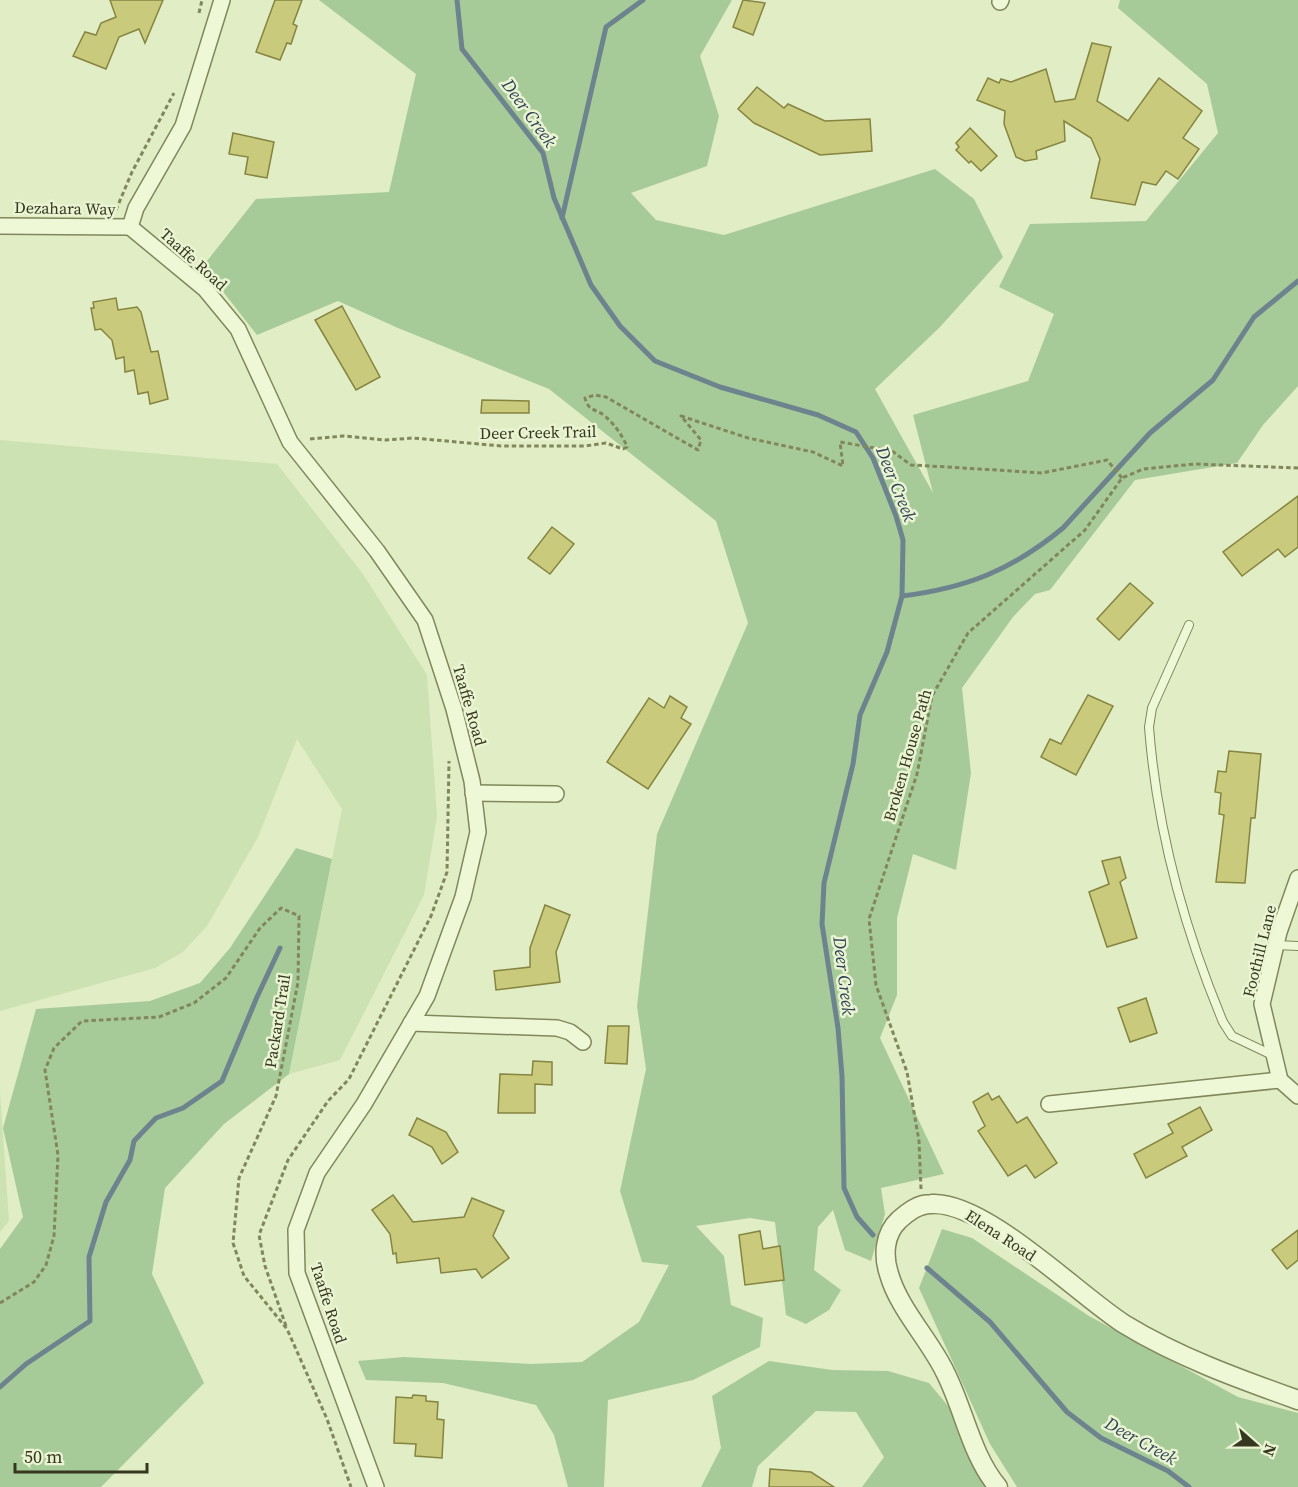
<svg xmlns="http://www.w3.org/2000/svg" width="1298" height="1487" viewBox="0 0 1298 1487" font-family="'Source Serif 4',serif">
	<style>
		.farmland { fill: #cde2b2 }
		.green { fill: #a7cb98 }
		.lines { fill: none; stroke-linecap: round; stroke-linejoin: round }
		.stream { stroke: #6d838e; stroke-width: 5 }
		.building { fill: #c9ca7b; stroke: #858441; stroke-width: 1.5 }
		.service-casing { stroke: #81875b; stroke-width: 10 }
		.minor-casing { stroke: #81875b; stroke-width: 18 }
		.tertiary-casing { stroke: #81875b; stroke-width: 21 }
		.path { stroke: #81875b; stroke-width: 3; stroke-dasharray: 4.5 3; stroke-linecap: butt }
		.service { stroke: #eef8d7; stroke-width: 8 }
		.minor { stroke: #eef8d7; stroke-width: 15 }
		.tertiary { stroke: #eef8d7; stroke-width: 18 }
		.labels { text-anchor: middle; stroke-width: 5; stroke-linejoin: round; paint-order: stroke }
		.street-label { font-size: 16px; fill: #35371e; stroke: #eaf4d3 }
		.water-label { font-size: 18px; font-style: italic; fill: #2e4156; stroke: #eaf4d3 }
	</style>
	<rect width="100%" height="100%" fill="#e1edc4"/>
	<g class="farmland">
		<polygon points="0,440 277,464 363,574 427,675 437,816 424,895 340,1060 289,1074 342,809 297,739 258,837 207,926 183,952 155,968 0,1011"/>
		<polygon points="0,1092 9,1221 0,1232"/>
	</g>
	<g class="green">
		<polygon points="319,0 732,0 700,56 719,116 707,166 631,193 656,220 724,235 935,169 974,199 1003,257 940,327 875,389 933,493 913,415 1028,381 1054,314 999,287 1030,224 1146,221 1218,133 1207,84 1118,8 1120,0 1298,0 1298,386 1263,425 1237,463 1135,480 1050,590 1035,594 1013,617 962,688 971,773 956,870 913,854 897,918 897,995 880,1038 944,1174 881,1188 885,1214 871,1261 845,1250 833,1210 818,1227 814,1270 841,1290 829,1310 806,1324 786,1315 775,1222 750,1218 696,1226 724,1256 731,1305 763,1318 760,1347 693,1380 608,1400 604,1487 568,1487 554,1435 536,1405 443,1383 366,1380 358,1361 404,1357 531,1364 582,1362 639,1322 669,1265 642,1262 620,1191 646,1069 637,1006 657,834 748,623 716,521 549,389 398,328 338,301 257,335 203,266 256,199 389,192 416,74"/>
		<polygon points="296,848 332,859 289,1074 224,1124 165,1188 152,1274 204,1383 101,1487 0,1487 0,1249 23,1217 3,1128 36,1009 150,1001 200,983 230,948"/>
		<polygon points="942,1229 972,1238 1089,1316 1238,1397 1298,1413 1298,1487 1017,1487 990,1444 919,1288"/>
		<polygon points="769,1361 832,1370 888,1371 929,1383 963,1424 986,1487 862,1487 884,1457 856,1412 816,1411 758,1466 752,1487 701,1487 721,1448 712,1396"/>
	</g>
	<g class="lines">
		<g class="stream">
			<polyline points="457,0 462,49 543,153 554,198 591,285 620,326 655,361 720,387 818,415 856,432 873,458 896,516 903,540 902,596 887,652 860,715 853,764 824,883 822,924 838,1028 842,1076 844,1188 857,1217 873,1235"/>
			<polyline points="562,218 606,27 643,0"/>
			<path d="M902,596C967,588 1012,570 1063,528L1150,433L1213,380L1254,317L1298,281"/>
			<polyline points="927,1268 990,1322 1067,1412 1101,1438 1168,1471 1189,1487"/>
			<polyline points="0,1387 26,1364 90,1321 89,1257 106,1202 130,1160 134,1141 156,1118 183,1108 222,1081 257,997 280,948"/>
		</g>
	</g>
	<g class="building">
		<polygon points="110,0 163,0 145,43 139,29 119,37 106,69 73,56 85,32 96,35 101,23 116,17"/>
		<polygon points="275,0 302,0 293,24 297,26 291,44 287,43 280,60 256,52"/>
		<polygon points="743,0 765,3 753,35 733,27"/>
		<polygon points="1092,43 1111,47 1097,101 1128,121 1159,78 1202,111 1183,138 1199,149 1178,179 1166,171 1156,185 1142,182 1135,205 1091,198 1100,159 1091,138 1064,121 1065,141 1036,151 1037,159 1025,161 1016,157 1004,124 1005,111 977,100 988,78 999,83 1001,79 1011,82 1046,69 1055,102 1075,99"/>
		<polygon points="757,87 784,108 788,104 825,121 870,119 872,151 820,155 754,123 738,109"/>
		<polygon points="970,128 997,156 981,171 971,161 969,163 956,150 959,147 956,143"/>
		<polygon points="233,133 274,142 267,178 245,174 248,157 229,154"/>
		<polygon points="116,298 118,310 137,307 141,312 151,352 158,351 168,399 150,404 148,392 138,394 134,370 125,372 124,357 116,359 112,340 101,329 95,330 91,308 94,308 93,302"/>
		<polygon points="342,306 380,377 356,390 315,320"/>
		<polygon points="482,400 529,401 529,413 481,413"/>
		<polygon points="1298,496 1298,547 1285,557 1278,549 1242,576 1223,552"/>
		<polygon points="552,527 574,544 550,574 528,558"/>
		<polygon points="1130,583 1153,603 1119,640 1097,619"/>
		<polygon points="1088,695 1113,706 1076,775 1041,757 1050,739 1061,744"/>
		<polygon points="670,696 687,707 681,718 691,724 648,789 607,762 649,698 664,708"/>
		<polygon points="1229,751 1261,754 1255,818 1251,818 1245,883 1216,882 1224,815 1219,814 1221,793 1215,792 1218,771 1226,772"/>
		<polygon points="1120,857 1126,878 1120,882 1137,938 1107,947 1089,892 1109,884 1102,861"/>
		<polygon points="545,905 570,915 556,952 560,982 496,990 494,971 530,967 530,948"/>
		<polygon points="1146,998 1157,1033 1130,1042 1118,1008"/>
		<polygon points="608,1026 629,1026 627,1064 605,1063"/>
		<polygon points="533,1061 552,1062 552,1085 535,1084 535,1113 498,1113 500,1074 532,1075"/>
		<polygon points="988,1093 992,1100 999,1096 1017,1123 1027,1117 1057,1163 1035,1178 1026,1165 1008,1176 978,1131 985,1126 973,1102"/>
		<polygon points="1200,1107 1212,1130 1182,1147 1187,1156 1146,1178 1134,1154 1173,1133 1168,1124"/>
		<polygon points="417,1118 446,1132 458,1152 442,1164 432,1147 409,1135"/>
		<polygon points="393,1195 413,1222 464,1217 472,1198 504,1211 493,1236 509,1258 482,1278 476,1269 441,1273 439,1258 397,1263 396,1253 393,1254 390,1234 372,1210"/>
		<polygon points="1298,1230 1298,1260 1287,1269 1272,1250"/>
		<polygon points="760,1231 763,1249 780,1246 784,1280 745,1285 739,1235"/>
		<polygon points="413,1395 426,1396 426,1401 438,1402 437,1419 444,1420 442,1458 415,1456 416,1444 394,1443 396,1397 412,1398"/>
		<polygon points="770,1469 811,1472 834,1487 769,1487"/>
	</g>
	<g class="lines">
		<defs>
			<g id="service">
				<path d="M1189,625L1152,708L1149,727C1157,831 1183,926 1223,1022L1232,1036L1272,1055"/>
				<polyline points="1276,945 1298,946"/>
			</g>
			<g id="minor">
				<polyline points="222,0 183,126 136,208 130,227 205,289 238,329 290,442 377,551 425,620 454,709 472,781 478,832 463,897 427,996 364,1104 317,1173 296,1230 297,1273 376,1487"/>
				<polyline points="1000,2 1001,0"/>
				<polyline points="0,226 130,227"/>
				<polyline points="473,793 556,794"/>
				<polyline points="1298,878 1279,932 1262,1004 1280,1080 1298,1096"/>
				<polyline points="411,1023 557,1028 570,1032 583,1042"/>
				<polyline points="1049,1104 1280,1080"/>
			</g>
			<path id="tertiary" d="M998,1487C971,1455 964,1409 945,1372C929,1339 899,1309 889,1274C883,1256 884,1234 899,1220C908,1212 918,1204 931,1204C984,1200 1077,1294 1124,1324C1178,1357 1239,1379 1298,1400"/>
		</defs>
		<use href="#service" class="service-casing"/>
		<use href="#minor" class="minor-casing"/>
		<use href="#tertiary" class="tertiary-casing"/>
		<g class="path">
			<polyline points="199,13 202,0"/>
			<polyline points="116,210 132,172 174,93"/>
			<path d="M310,439L344,436L385,440L413,438L501,446H585L606,443L623,449L627,447C623,436 614,424 605,416C596,409 588,411 585,398L595,395L606,397L698,450L701,440L681,416L748,438L813,452L843,466L840,442L892,451L911,465L948,467L1042,473L1107,460L1122,478"/>
			<polyline points="921,1189 919,1141 907,1072 876,985 869,919 917,774 932,696 968,633 1085,530 1122,478 1143,469 1195,464 1298,468"/>
			<polyline points="0,1303 34,1282 46,1265 54,1236 58,1155 45,1070 54,1048 82,1021 159,1017 194,1003 226,978 260,928 281,908 299,916 298,982 276,1096 239,1178 233,1243 244,1276 287,1329 327,1419 351,1487"/>
			<polyline points="286,1326 265,1266 259,1235 288,1160 328,1101 349,1079 431,916 447,872 449,761"/>
		</g>
		<use href="#service" class="service"/>
		<use href="#minor" class="minor"/>
		<use href="#tertiary" class="tertiary"/>
	</g>
	<g class="labels">
		<g class="street-label">
			<text transform="translate(65 208) rotate(1)" y="6">Dezahara Way</text>
			<text transform="translate(194 259) rotate(42)" y="6">Taaffe Road</text>
			<text transform="translate(538 432) rotate(-1)" y="6">Deer Creek Trail</text>
			<text transform="translate(470 705) rotate(74)" y="6">Taaffe Road</text>
			<text transform="translate(907 755) rotate(-74)" y="6">Broken House Path</text>
			<text transform="translate(1259 951) rotate(-76)" y="6">Foothill Lane</text>
			<text transform="translate(277 1021) rotate(-81)" y="6">Packard Trail</text>
			<text transform="translate(1001 1235) rotate(33)" y="6">Elena Road</text>
			<text transform="translate(329 1303) rotate(72)" y="6">Taaffe Road</text>
		</g>
		<g class="water-label">
			<text transform="translate(529 113) rotate(54)" y="6">Deer Creek</text>
			<text transform="translate(896 484) rotate(68)" y="6">Deer Creek</text>
			<text transform="translate(844 976) rotate(83)" y="6">Deer Creek</text>
			<text transform="translate(1141 1441) rotate(29)" y="6">Deer Creek</text>
		</g>
	</g>
	<g transform="translate(1256 1445) rotate(111)" stroke="#eaf4d3" stroke-width="4.5" paint-order="stroke">
	<path d="M0-4.5L10 22L0 15L-10 22Z" fill="#35371e"/>
	<text y="-9" font-size="16" font-weight="bold" text-anchor="middle" fill="#35371e">N</text>
	</g>
	<path d="M15 1463v9h132v-9" fill="none" stroke="#35371e" stroke-width="3"/>
	<text x="24" y="1463" font-size="18" fill="#35371e" stroke="#eaf4d3" stroke-width="4.5" paint-order="stroke">50 m</text>
</svg>
